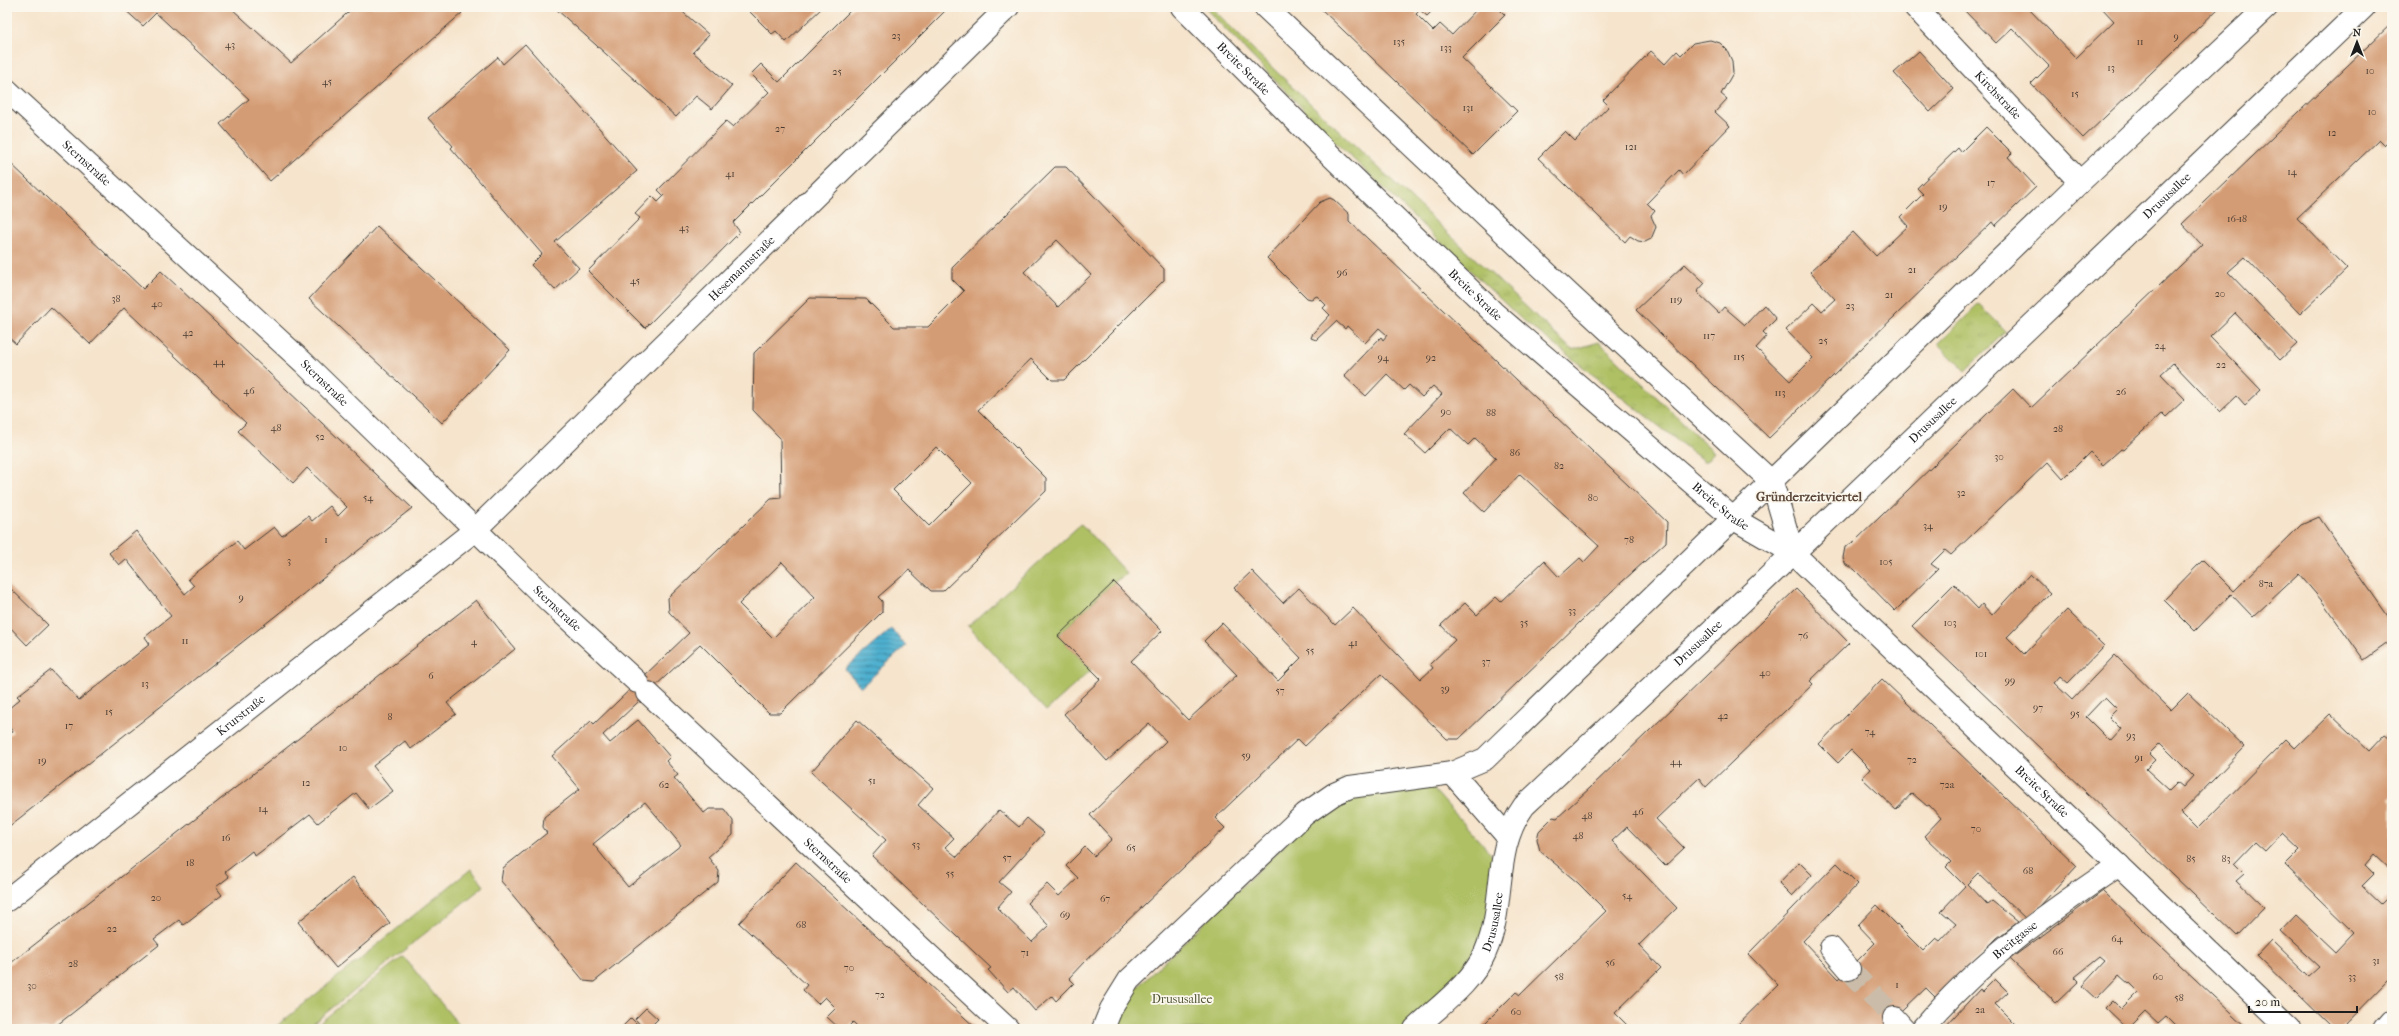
<svg xmlns="http://www.w3.org/2000/svg" width="2399" height="1036" viewBox="0 0 2399 1036" font-family="'IM FELL French Canon',serif">
	<style>
		.grass { fill: url(#grass-tufts); stroke: #656e40 }
		.park { fill: #aec063; stroke: #656e40 }
		.water { fill: url(#water-rules); stroke: #366676 }
		.building { fill: #d49c75; fill-rule: evenodd }
		.lines { fill: none; stroke-linecap: round; stroke-linejoin: round }
		.minor-tunnel { stroke: #cabca9; stroke-width: 22; stroke-dasharray: 22 11; stroke-linecap: butt }
		.minor-casing { stroke: #3d3a36; stroke-width: 24 }
		.minor { stroke: #fff; stroke-width: 22 }
		.labels { text-anchor: middle; stroke-width: 3.5; stroke-linejoin: round; paint-order: stroke }
		.number-label { font-size: 10px; fill: #4a3c32 }
		.street-label { font-size: 12px; fill: #1c1c1c; stroke: #fbf7ec }
		.park-label { font-size: 12px; fill: #4f5535; stroke: #fbf7ec }
		.neighbourhood-label { font-size: 13px; font-weight: bold; fill: #5c493b; stroke: #fbf7ec }
	</style>
	<defs>
		<pattern id="grass-tufts" width="24" height="20" patternUnits="userSpaceOnUse"><rect width="24" height="20" fill="#aec063"/><path d="M3 7l-1-3M5 7V3M7 7l1-3M15 17l-1-3M17 17v-4M19 17l1-3" fill="none" stroke="#95a455"/></pattern>
		<pattern id="water-rules" width="6" height="5" patternUnits="userSpaceOnUse"><rect width="6" height="5" fill="#50b0cf"/><path d="M0 2.5h6" fill="none" stroke="#428ea7"/></pattern>
	</defs>
	<rect width="100%" height="100%" fill="#fbf7ec"/>
	<filter id="ink" filterUnits="userSpaceOnUse"><feTurbulence type="fractalNoise" baseFrequency=".025" numOctaves="2"/><feDisplacementMap in="SourceGraphic" scale="8" xChannelSelector="R" yChannelSelector="G"/><feConvolveMatrix kernelMatrix="1 2 1 2 8 2 1 2 1" color-interpolation-filters="sRGB"/></filter>
	<filter id="wash" filterUnits="userSpaceOnUse"><feTurbulence type="fractalNoise" baseFrequency=".012" numOctaves="4" result="noise"/><feDisplacementMap in="SourceGraphic" scale="16" xChannelSelector="R" yChannelSelector="G"/><feGaussianBlur stdDeviation="0.9" result="paint"/><feColorMatrix in="noise" values="0 0 0 0 0 0 0 0 0 0 0 0 0 0 0 0 0 1.4 0 .05"/><feComposite in="paint" operator="in"/></filter>
	<g filter="url(#wash)">
		<rect width="100%" height="100%" fill="#f6e4cc"/>
		<g class="grass">
			<polygon points="1204,7 1211,7 1261,57 1572,350 1599,342 1714,452 1705,462 1519,317 1331,138"/>
			<polygon points="1979,304 2006,331 1965,371 1938,344"/>
		</g>
		<g class="park">
			<polygon points="1081,524 1127,574 1114,582 1058,635 1091,670 1046,711 968,626"/>
			<polygon points="1427,782 1499,863 1482,951 1411,1029 1106,1029 1113,1011 1332,799"/>
			<polygon points="471,869 484,886 306,1029 273,1029"/>
			<polygon points="403,956 462,1029 315,1029 313,1028"/>
		</g>
		<polygon class="water" points="891,629 906,646 861,687 845,669"/>
		<g id="blocks">
			<g class="building">
				<polygon points="7,7 14,7 7,15"/>
				<polygon points="122,7 230,7 291,63 354,7 457,7 462,13 270,181 220,124 249,99 156,13 143,26"/>
				<polygon points="557,7 596,7 600,10 601,7 677,7 709,35 693,52 732,86 712,109 696,96 676,117 556,9"/>
				<polygon points="745,7 823,7 786,42 776,31 772,34"/>
				<polygon points="854,7 949,7 733,223 740,232 645,328 588,271 640,218 635,214 652,196 658,202 664,196 658,190 726,121 733,127 769,92 751,74 761,64 779,82"/>
				<polygon points="1319,7 1436,7 1427,16 1420,10 1416,14 1433,31 1440,24 1452,35 1479,7 1497,7 1505,15 1462,58 1517,111 1473,155"/>
				<polygon points="1961,7 2027,7 2076,58 2114,21 2101,7 2220,7 2083,138 2031,84 2049,66 2012,28 1996,43"/>
				<polygon points="2392,23 2392,137 2384,145 2379,140 2297,218 2347,269 2300,314 2245,257 2228,272 2297,344 2280,360 2235,313 2210,337 2261,390 2245,405 2237,396 2220,412 2173,363 2161,374 2185,399 2166,417 2162,413 2123,450 2121,449 2103,465 2090,452 2063,479 2048,462 1951,555 1945,550 1931,564 1938,569 1895,611 1854,569 1846,565 1843,558 1845,547 1855,541 2013,389 2031,408 2115,328 2202,245 2182,224"/>
				<polygon points="1710,40 1720,43 1727,50 1732,61 1733,73 1721,94 1727,99 1715,112 1730,126 1683,175 1679,170 1647,203 1655,211 1651,216 1656,227 1651,239 1645,242 1638,241 1630,236 1625,242 1538,158 1565,131 1575,141 1609,106 1603,100 1651,51 1665,64 1677,51 1681,55 1693,43"/>
				<polygon points="525,44 637,171 555,242 579,268 555,290 531,265 542,254 451,148 453,146 428,118 498,57 503,64"/>
				<polygon points="1919,51 1954,89 1930,112 1894,73"/>
				<polygon points="1986,127 2012,153 2008,157 2036,187 1995,226 1992,222 1769,438 1636,310 1685,264 1705,283 1697,292 1719,313 1724,307 1745,325 1764,305 1776,319 1763,332 1767,336 1756,348 1790,381 1813,358 1786,330 1814,303 1822,311 1835,299 1810,272 1853,232 1876,256 1908,226 1900,217 1923,194 1917,188 1958,148 1961,152"/>
				<polygon points="7,160 143,289 161,271 412,508 7,828 7,736 13,732 7,724 7,710 20,699 17,696 51,670 79,700 150,644 145,637 171,616 126,559 119,565 109,553 136,531 185,594 194,586 188,579 237,541 244,550 274,527 282,536 308,516 312,521 330,506 338,516 347,507 307,468 293,483 238,431 246,423 124,308 90,344 51,307 16,344 7,336"/>
				<path d="M1055,167H1066L1164,269V280L1064,380H1052L1031,359L978,410L1046,478V491L943,591H931L909,570L878,597L882,601V612L780,713H769L700,644L603,735L610,743L638,720L670,757L666,761L678,775L674,778L704,813L709,809H724L733,821V835L708,857L719,871L718,882L594,982L584,981L501,881L503,868L547,833L543,827L544,817L580,789L552,756L591,721L594,724L689,633L669,612L668,598L771,499L781,498L780,438L753,410L754,353L810,298L866,299L894,327H928L964,291L952,279V268ZM1057,240L1091,275L1058,307L1024,272ZM936,447L972,483L929,526L893,490ZM782,562L815,597L773,638L739,604ZM645,802L681,845L628,887L593,844Z"/>
				<polygon points="1330,198 1334,200 1349,214 1349,221 1667,522 1666,542 1612,591 1459,739 1447,739 1381,674 1305,746 1298,739 1215,818 1225,828 1084,962 1069,978 1074,983 1056,1001 1052,996 1035,1011 1014,987 1008,992 988,970 991,968 872,856 886,840 811,772 857,720 933,788 918,805 954,838 945,847 957,857 999,810 1019,827 1027,818 1044,833 999,882 1011,892 997,908 1032,942 1049,926 1027,903 1047,884 1059,896 1078,878 1066,866 1085,847 1094,856 1112,839 1090,815 1166,741 1149,723 1107,761 1064,714 1101,679 1058,636 1114,582 1162,631 1131,661 1188,720 1237,675 1204,641 1222,623 1278,681 1301,658 1234,588 1252,571 1283,603 1299,588 1335,625 1353,608 1421,679 1433,668 1430,664 1455,640 1441,625 1465,603 1477,615 1496,597 1501,602 1544,561 1559,577 1580,558 1584,562 1599,546 1520,474 1484,512 1464,493 1496,458 1475,438 1468,445 1450,428 1425,453 1404,434 1442,394 1433,386 1422,397 1409,385 1404,390 1387,374 1366,396 1344,376 1381,337 1383,340 1387,335 1379,328 1365,343 1347,326 1345,329 1336,321 1316,340 1311,338 1313,333 1330,315 1323,308 1326,305 1317,296 1311,299 1307,298 1267,258 1320,202"/>
				<polygon points="377,226 510,350 442,423 309,299"/>
				<polygon points="2319,517 2392,622 2392,640 2364,660 2322,601 2299,574 2253,617 2231,594 2195,631 2164,600 2203,560 2234,591 2301,525"/>
				<path d="M2030,574L2050,593L2007,637L2024,654L2067,610L2104,646L2068,683L2060,676L2054,683L2072,700L2115,655L2171,710L2188,693L2245,747L2181,813L2197,829L2286,739L2295,748L2330,714L2369,751L2385,734L2392,739V795L2389,799L2392,802V871L2374,854L2365,865L2374,874L2362,886L2381,904L2392,893V977L2341,1029H2333L2257,955L2271,940L2309,977L2320,967L2281,931L2296,915L2335,952L2354,932L2285,865L2300,850L2282,833L2265,851L2255,842L2234,864L2244,874L2236,881L2264,908L2237,936L1912,626L1954,584L1978,609L1982,604L1992,615ZM2105,697L2117,709L2109,717L2121,729L2110,741L2086,717ZM2160,743L2193,776L2183,787L2177,782L2169,790L2146,769L2155,760L2149,754Z"/>
				<polygon points="7,585 48,625 27,645 7,624"/>
				<polygon points="1796,589 1849,643 1810,681 1813,684 1706,787 1699,778 1656,819 1684,848 1665,866 1627,827 1612,841 1677,908 1639,945 1661,968 1615,1013 1631,1029 1479,1029 1516,992 1520,995 1606,911 1578,883 1540,851 1537,839 1539,831 1553,817 1557,818 1590,788"/>
				<polygon points="476,600 515,649 447,703 456,714 411,749 405,741 373,766 393,791 369,809 356,793 318,823 310,814 255,856 252,851 225,872 229,877 216,887 222,895 183,925 179,920 154,939 159,945 52,1029 7,1029 7,966"/>
				<polygon points="1882,679 2077,866 2027,920 1978,873 1967,884 1987,905 1992,901 2018,922 1997,938 1937,999 1926,988 1885,1027 1887,1029 1733,1029 1778,985 1748,954 1837,863 1858,884 1803,941 1839,979 1875,943 1858,925 1877,905 1923,951 1936,938 1940,941 1956,924 1941,911 1965,886 1946,867 1951,862 1924,836 1941,818 1929,805 1927,806 1912,793 1896,810 1862,778 1870,769 1851,750 1838,763 1819,744"/>
				<polygon points="796,862 864,925 977,1029 860,1029 853,1022 846,1029 840,1029 827,1017 836,1008 825,997 818,1004 803,990 807,985 739,923"/>
				<polygon points="1799,862 1812,875 1792,896 1779,883"/>
				<polygon points="353,877 390,923 336,968 298,922"/>
				<polygon points="2103,891 2143,930 2248,1029 2179,1029 2166,1016 2158,1023 2145,1011 2127,1029 2105,1008 2113,1000 2122,1009 2139,992 2130,983 2129,984 2119,975 2096,999 2082,986 2105,961 2100,957 2075,977 2079,981 2056,1003 2010,959"/>
				<polygon points="1995,979 2008,992 1995,1004 2020,1029 1943,1029 1980,989 1982,992"/>
				<polygon points="646,1008 658,1019 648,1029 644,1029 635,1019"/>
				<polygon points="631,1018 642,1029 620,1029"/>
			</g>
		</g>
	</g>
	<g filter="url(#ink)">
		<use href="#blocks" fill-opacity="0" stroke="#3d3a36" stroke-width="1"/>
		<g class="lines">
			<polyline class="minor-tunnel" points="1849,969 1894,1018"/>
			<defs>
				<g id="minor">
					<path id="s1" d="M1182,7L1323,148L1493,312L1734,519L1793,553L2290,1029"/>
					<polyline points="1265,7 1569,294 1772,482 1793,553"/>
					<path id="s2" d="M1915,7L2080,182"/>
					<path id="s3" d="M7,90L304,363L551,603L637,682"/>
					<path id="s4" d="M648,693L1008,1029"/>
					<polyline points="1452,773 1507,836"/>
					<path id="s5" d="M7,900L475,530L1008,7"/>
					<polyline points="1831,948 1849,969"/>
					<polyline points="1894,1018 1904,1029"/>
					<polyline points="1103,1029 1111,1009 1129,980 1305,814 1334,794 1350,787 1452,773 1485,759 2080,182 2267,7"/>
					<path id="s6" d="M1415,1029C1439,1006 1472,983 1485,953C1507,903 1491,852 1524,806L1760,585L2364,7"/>
					<path id="s7" d="M1922,1029C1979,961 2046,914 2119,865"/>
					<polyline points="2385,1029 2392,1021"/>
				</g>
			</defs>
			<use href="#minor" class="minor-casing"/>
			<use href="#minor" class="minor"/>
		</g>
	</g>
	<g class="labels">
		<g class="number-label">
			<text x="896" y="39">23</text>
			<text x="2176" y="40">9</text>
			<text x="1399" y="45">135</text>
			<text x="2140" y="45">11</text>
			<text x="230" y="48">43</text>
			<text x="1446" y="51">133</text>
			<text x="2111" y="71">13</text>
			<text x="2370" y="74">10</text>
			<text x="837" y="75">25</text>
			<text x="327" y="85">45</text>
			<text x="2075" y="97">15</text>
			<text x="1468" y="111">131</text>
			<text x="2372" y="115">10</text>
			<text x="780" y="132">27</text>
			<text x="2332" y="136">12</text>
			<text x="1631" y="150">121</text>
			<text x="2292" y="175">14</text>
			<text x="730" y="177">41</text>
			<text x="1991" y="186">17</text>
			<text x="1943" y="210">19</text>
			<text x="2237" y="222">16-18</text>
			<text x="684" y="231">43</text>
			<text x="1912" y="273">21</text>
			<text x="1342" y="276">96</text>
			<text x="635" y="284">45</text>
			<text x="2220" y="297">20</text>
			<text x="1889" y="298">21</text>
			<text x="116" y="302">38</text>
			<text x="1676" y="303">119</text>
			<text x="157" y="307">40</text>
			<text x="1850" y="309">23</text>
			<text x="188" y="336">42</text>
			<text x="1709" y="339">117</text>
			<text x="1823" y="344">25</text>
			<text x="2160" y="349">24</text>
			<text x="1739" y="360">115</text>
			<text x="1383" y="361">94</text>
			<text x="1431" y="361">92</text>
			<text x="219" y="365">44</text>
			<text x="2221" y="368">22</text>
			<text x="249" y="394">46</text>
			<text x="2121" y="395">26</text>
			<text x="1780" y="396">113</text>
			<text x="1446" y="415">90</text>
			<text x="1491" y="416">88</text>
			<text x="276" y="431">48</text>
			<text x="2058" y="432">28</text>
			<text x="320" y="440">52</text>
			<text x="1515" y="456">86</text>
			<text x="1999" y="460">30</text>
			<text x="1559" y="469">82</text>
			<text x="1961" y="496">32</text>
			<text x="368" y="501">54</text>
			<text x="1593" y="501">80</text>
			<text x="1928" y="529">34</text>
			<text x="326" y="543">1</text>
			<text x="1629" y="543">78</text>
			<text x="289" y="564">3</text>
			<text x="1886" y="565">105</text>
			<text x="2266" y="587">87a</text>
			<text x="241" y="601">9</text>
			<text x="1572" y="614">33</text>
			<text x="1524" y="626">35</text>
			<text x="1950" y="626">103</text>
			<text x="1803" y="639">76</text>
			<text x="185" y="644">11</text>
			<text x="474" y="645">4</text>
			<text x="1353" y="646">41</text>
			<text x="1310" y="654">55</text>
			<text x="1981" y="657">101</text>
			<text x="1486" y="665">37</text>
			<text x="1765" y="676">40</text>
			<text x="431" y="679">6</text>
			<text x="2010" y="684">99</text>
			<text x="145" y="687">13</text>
			<text x="1445" y="692">39</text>
			<text x="1280" y="694">57</text>
			<text x="2038" y="711">97</text>
			<text x="109" y="715">15</text>
			<text x="2075" y="717">95</text>
			<text x="1723" y="719">42</text>
			<text x="390" y="720">8</text>
			<text x="69" y="729">17</text>
			<text x="1870" y="735">74</text>
			<text x="2131" y="739">93</text>
			<text x="343" y="751">10</text>
			<text x="1246" y="759">59</text>
			<text x="2139" y="761">91</text>
			<text x="1912" y="763">72</text>
			<text x="42" y="764">19</text>
			<text x="1676" y="765">44</text>
			<text x="872" y="784">51</text>
			<text x="306" y="786">12</text>
			<text x="664" y="788">62</text>
			<text x="1947" y="788">72a</text>
			<text x="263" y="812">14</text>
			<text x="1638" y="815">46</text>
			<text x="1587" y="819">48</text>
			<text x="1976" y="832">70</text>
			<text x="1578" y="839">48</text>
			<text x="226" y="841">16</text>
			<text x="916" y="848">53</text>
			<text x="1131" y="851">65</text>
			<text x="1007" y="861">57</text>
			<text x="2191" y="862">85</text>
			<text x="2226" y="862">83</text>
			<text x="190" y="866">18</text>
			<text x="2028" y="874">68</text>
			<text x="950" y="877">55</text>
			<text x="1627" y="899">54</text>
			<text x="156" y="901">20</text>
			<text x="1105" y="902">67</text>
			<text x="1065" y="918">69</text>
			<text x="801" y="928">68</text>
			<text x="112" y="932">22</text>
			<text x="2117" y="942">64</text>
			<text x="2058" y="955">66</text>
			<text x="1025" y="956">71</text>
			<text x="2376" y="964">31</text>
			<text x="1610" y="966">56</text>
			<text x="73" y="967">28</text>
			<text x="849" y="971">70</text>
			<text x="1559" y="980">58</text>
			<text x="2158" y="980">60</text>
			<text x="2352" y="980">33</text>
			<text x="1897" y="988">1</text>
			<text x="32" y="989">30</text>
			<text x="880" y="998">72</text>
			<text x="2179" y="1001">58</text>
			<text x="1980" y="1013">2a</text>
			<text x="1516" y="1015">60</text>
		</g>
		<g class="street-label">
			<text dy="4" stroke="none"><textPath href="#s1" startOffset="87">Breite Straße</textPath></text>
			<text dy="4" stroke="none"><textPath href="#s2" startOffset="121">Kirchstraße</textPath></text>
			<text dy="4" stroke="none"><textPath href="#s3" startOffset="108">Sternstraße</textPath></text>
			<text dy="4" stroke="none"><textPath href="#s6" startOffset="1144">Drususallee</textPath></text>
			<text dy="4" stroke="none"><textPath href="#s5" startOffset="970">Hesemannstraße</textPath></text>
			<text dy="4" stroke="none"><textPath href="#s1" startOffset="411">Breite Straße</textPath></text>
			<text dy="4" stroke="none"><textPath href="#s3" startOffset="432">Sternstraße</textPath></text>
			<text dy="4" stroke="none"><textPath href="#s6" startOffset="820">Drususallee</textPath></text>
			<text dy="4" stroke="none"><textPath href="#s1" startOffset="735">Breite Straße</textPath></text>
			<text dy="4" stroke="none"><textPath href="#s3" startOffset="756">Sternstraße</textPath></text>
			<text dy="4" stroke="none"><textPath href="#s6" startOffset="496">Drususallee</textPath></text>
			<text dy="4" stroke="none"><textPath href="#s5" startOffset="298">Krurstraße</textPath></text>
			<text dy="4" stroke="none"><textPath href="#s1" startOffset="1166">Breite Straße</textPath></text>
			<text dy="4" stroke="none"><textPath href="#s4" startOffset="246">Sternstraße</textPath></text>
			<text dy="4" stroke="none"><textPath href="#s6" startOffset="136">Drususallee</textPath></text>
			<text dy="4" stroke="none"><textPath href="#s7" startOffset="129">Breitgasse</textPath></text>
		</g>
		<g class="park-label">
			<text x="1182" y="1003">Drususallee</text>
		</g>
		<g class="neighbourhood-label">
			<text x="1809" y="501">Gründerzeitviertel</text>
		</g>
	</g>
	<rect width="2399" height="1036" fill="none" stroke="#fbf7ec" stroke-width="24"/>
	<g transform="translate(2357 42)" stroke="#fbf7ec" stroke-width="3" paint-order="stroke">
	<path d="M0-3L7 15L0 10L-7 15Z" fill="#1c1c1c"/>
	<text y="-6" font-size="11" font-weight="bold" text-anchor="middle" fill="#1c1c1c">N</text>
	</g>
	<path d="M2249 1006v6h108v-6" fill="none" stroke="#1c1c1c" stroke-width="2"/>
	<text x="2255" y="1006" font-size="12" fill="#1c1c1c" stroke="#fbf7ec" stroke-width="3" paint-order="stroke">20 m</text>
</svg>
